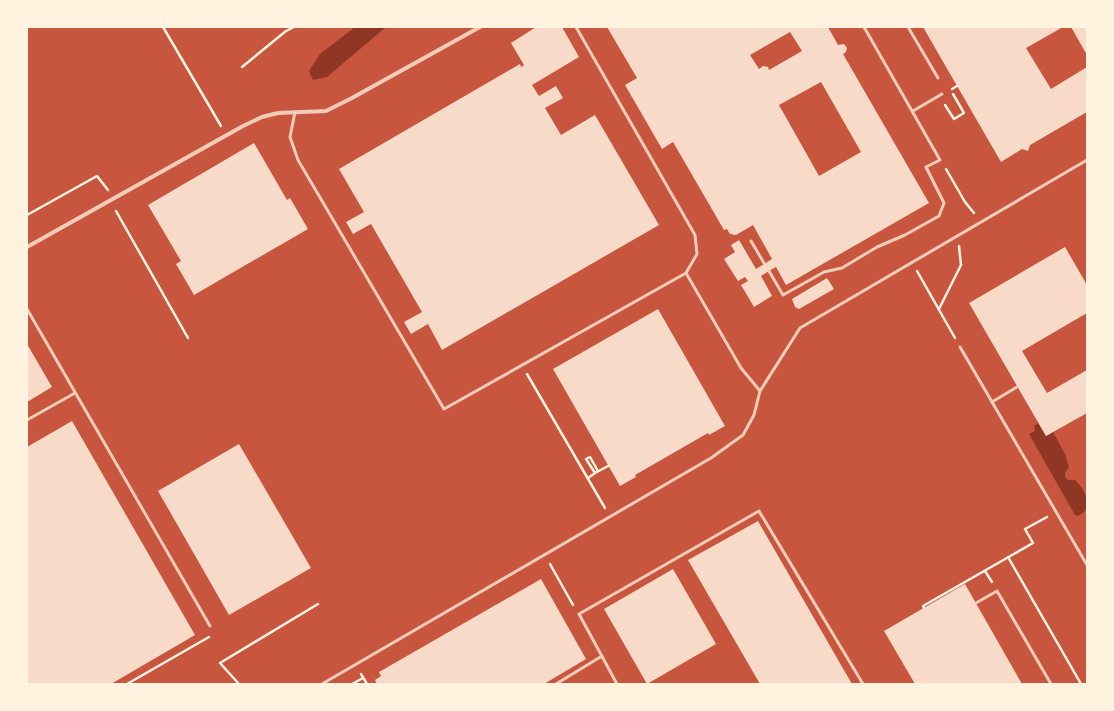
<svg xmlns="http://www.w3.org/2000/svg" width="1114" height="711" viewBox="0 0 1114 711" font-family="'PT Sans Narrow',sans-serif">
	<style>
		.water { fill: #8f3625 }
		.building { fill: #f7dbc8; fill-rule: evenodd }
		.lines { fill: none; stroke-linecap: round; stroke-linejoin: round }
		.path { stroke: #fff3e0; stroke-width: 2.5 }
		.service { stroke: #f1ccb7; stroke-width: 3 }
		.minor { stroke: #f1ccb7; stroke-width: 4 }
	</style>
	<rect width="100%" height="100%" fill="#c8553d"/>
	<g class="water">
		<polygon points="355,27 386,27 327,77 313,80 309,71 320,54"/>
		<path d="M1038,423L1046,436L1053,432L1065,454L1069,467L1065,473V477L1068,480H1075C1085,489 1095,508 1078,516L1075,515L1029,434L1035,431L1034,426Z"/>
	</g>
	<g class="building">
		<polygon points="536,27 562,27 579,57 532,85 539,96 556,86 563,98 545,108 561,135 595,115 659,225 442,350 428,324 411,334 404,322 422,312 371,224 353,234 346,222 364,212 339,169 520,64 521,67 524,65 511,43"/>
		<path d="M607,27H828L838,45L844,44L847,48L846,52L843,54L929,203L786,285L776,267L769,271L761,276L772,296L754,307L741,285L748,281L745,277L738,281L724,259L735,252L731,245L739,240L756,269L772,259L753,225L736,235L730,234L727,229L724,230L673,142L662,149L625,85L637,78ZM790,32L802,51L769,70L768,67L763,66L759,69L750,55ZM821,82L861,152L819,176L779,105Z"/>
		<polygon points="923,27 1063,27 1026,48 1051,89 1087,67 1087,112 1030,145 1028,151 1022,149 1001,162"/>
		<polygon points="1071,27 1087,27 1087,55"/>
		<polygon points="254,143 287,200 290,198 308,229 194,295 176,264 181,261 148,205"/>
		<polygon points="1065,247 1087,285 1087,313 1022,351 1047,393 1087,370 1087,413 1046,436 969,303"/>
		<polygon points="827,278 834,289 799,309 795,307 792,299"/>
		<polygon points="658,309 725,426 709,435 708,433 635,475 636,477 620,486 553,369"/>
		<polygon points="27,344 52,387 27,402"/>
		<polygon points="72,421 195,635 111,684 27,684 27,447"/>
		<polygon points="239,444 311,568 229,615 158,491"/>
		<polygon points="758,521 852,684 760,684 688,560"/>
		<polygon points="673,569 716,644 647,684 604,609"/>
		<polygon points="541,579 586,659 544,684 377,684 375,680 381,676 379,672"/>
		<polygon points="965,584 1022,684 915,684 884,631"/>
	</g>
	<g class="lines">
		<g class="path">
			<polyline points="163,27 221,126"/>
			<polyline points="242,67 286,31 294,27"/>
			<polyline points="952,89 957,86"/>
			<polyline points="945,105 954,119 964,113 953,94"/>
			<polyline points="946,169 965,202 974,213"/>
			<polyline points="116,211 188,338"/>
			<polyline points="27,215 97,176 108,190"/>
			<polyline points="917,271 955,338"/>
			<polyline points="939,309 961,265 959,246"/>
			<polyline points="527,374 605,508"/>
			<polyline points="588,478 598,471 590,457 586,459 595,473 608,466"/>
			<polyline points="1008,557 1081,684"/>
			<polyline points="550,564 573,605"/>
			<polyline points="985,571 992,582"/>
			<polyline points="924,608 923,606 1033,543 1025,529 1047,517"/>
			<polyline points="361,674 367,684"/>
			<polyline points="127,684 209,637"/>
			<polyline points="239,684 220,663 318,604"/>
			<polyline points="352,684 363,678"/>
		</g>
		<g class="service">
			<polyline points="908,27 938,78"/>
			<polyline points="913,111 942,94"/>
			<polyline points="295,112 290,137 298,160 444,409 686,273 697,254 695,235 576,27"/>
			<polyline points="751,241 764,263"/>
			<polyline points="769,271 783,295 824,272 842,268 877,247 905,235 939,216 944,203 926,167 940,160 864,27"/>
			<polyline points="686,273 741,368 760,391"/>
			<polyline points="27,309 210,626"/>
			<polyline points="960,347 1087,565"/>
			<polyline points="992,402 1017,387"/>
			<polyline points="27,420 75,393"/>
			<polyline points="976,603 997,591 1051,684"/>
			<polyline points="322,684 711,458 743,435 754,415 760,391 800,328 1087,160"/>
			<polyline points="556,684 602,656"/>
			<polyline points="617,684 579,614 759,511 863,684"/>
		</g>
		<polyline class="minor" points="27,247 243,126 262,117 278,113 326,111 352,98 480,27"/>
	</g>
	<rect width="1114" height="711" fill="none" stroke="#fff3e0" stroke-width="56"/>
</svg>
